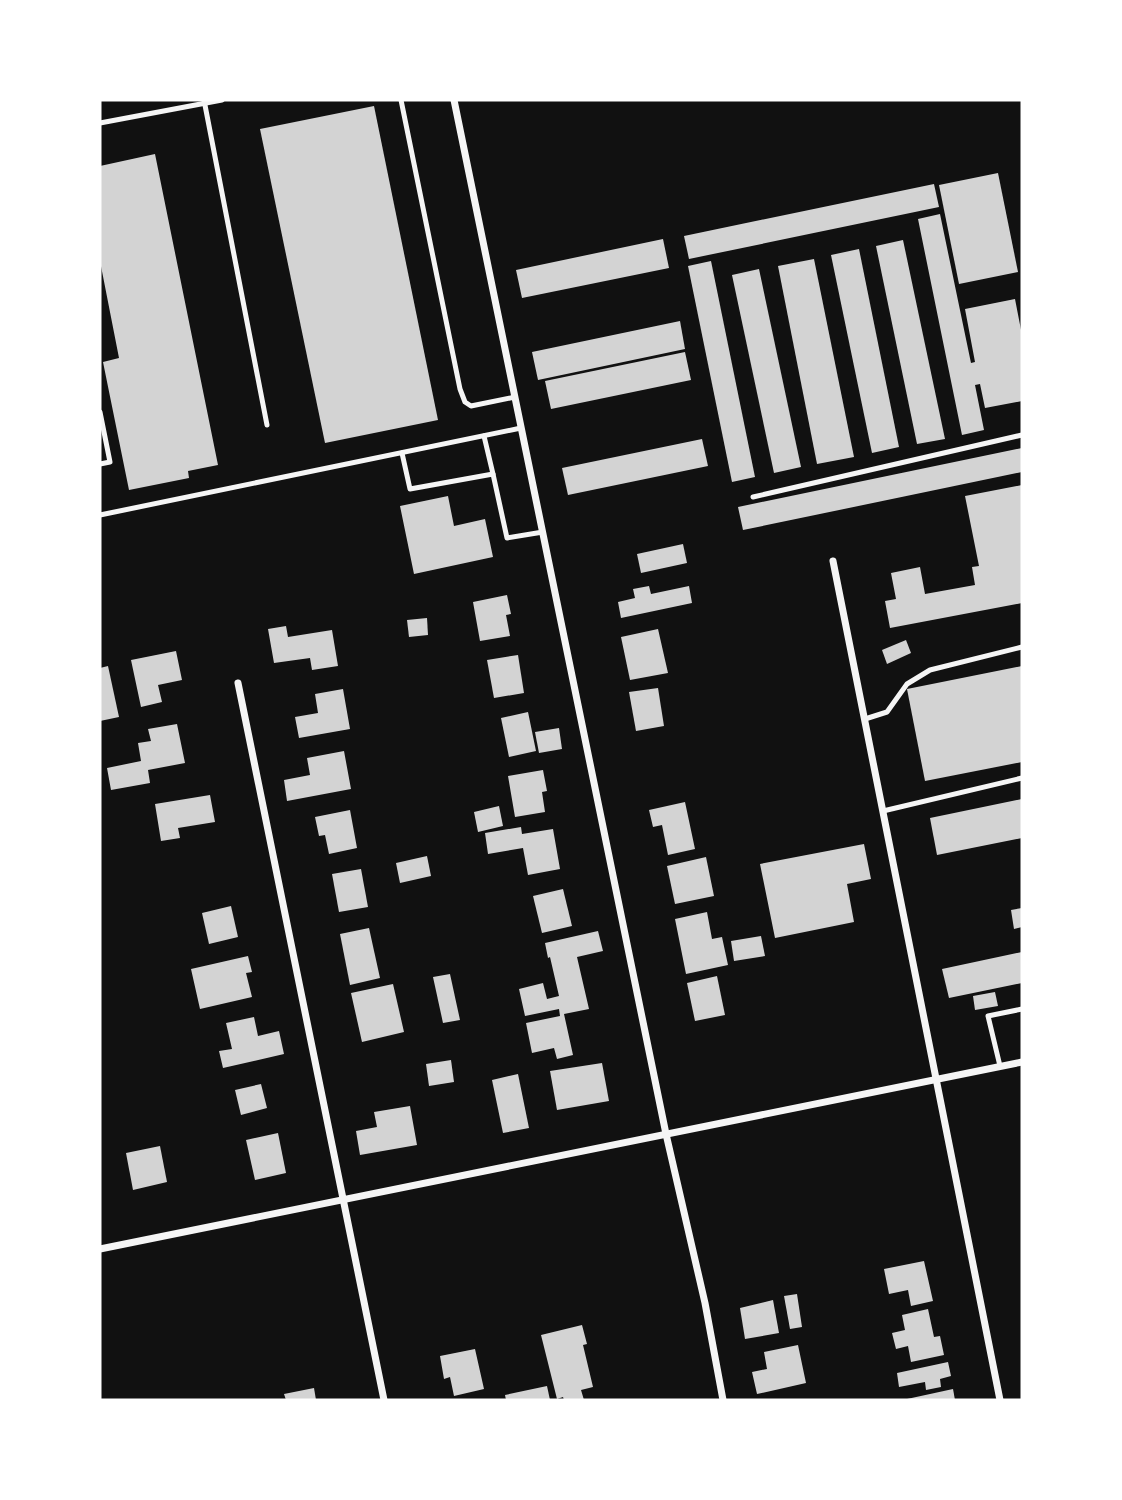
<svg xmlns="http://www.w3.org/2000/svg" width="1122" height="1500" viewBox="0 0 1122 1500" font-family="Commissioner,sans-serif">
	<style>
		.building { fill: #d3d3d3 }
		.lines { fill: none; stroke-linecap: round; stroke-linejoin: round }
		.service { stroke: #f5f5f5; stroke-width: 5 }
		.minor { stroke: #f5f5f5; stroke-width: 7 }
	</style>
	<rect width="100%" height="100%" fill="#111"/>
	<g class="building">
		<polygon points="374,106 438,420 325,443 260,129"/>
		<polygon points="155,154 218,465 188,471 189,478 129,490 103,362 119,358 100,261 100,166"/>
		<polygon points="998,173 1018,272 959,284 939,185"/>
		<polygon points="934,184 939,207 689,259 684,236"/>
		<polygon points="940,214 971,363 975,362 965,309 1015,299 1022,335 1022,401 985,408 980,384 975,385 984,430 962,435 918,219"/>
		<polygon points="663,239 669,268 522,298 516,270"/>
		<polygon points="903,240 945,439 917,444 876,246"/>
		<polygon points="859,249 899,447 872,453 831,255"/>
		<polygon points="814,259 854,457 817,464 778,266"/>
		<polygon points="711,261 755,477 732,482 688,266"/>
		<polygon points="759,269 801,467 774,473 732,275"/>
		<polygon points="680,321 685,349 538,380 532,352"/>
		<polygon points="685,352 691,380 551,409 545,381"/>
		<polygon points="702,439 708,466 568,495 562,468"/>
		<polygon points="1022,448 1022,472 743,530 738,507"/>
		<polygon points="1022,485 1022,603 890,628 885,601 896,599 891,573 920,567 925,594 975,585 972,567 979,566 965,496"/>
		<polygon points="448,496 454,526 485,519 493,557 414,574 400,506"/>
		<polygon points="683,544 687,563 641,573 637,554"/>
		<polygon points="649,586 651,594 689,586 692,603 621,618 618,602 635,598 633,589"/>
		<polygon points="507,595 511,614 506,615 510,636 480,641 473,602"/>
		<polygon points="427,618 428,635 409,637 407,620"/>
		<polygon points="286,626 288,637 332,630 338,666 312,670 310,658 274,663 268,629"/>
		<polygon points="658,629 668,673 630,680 621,637"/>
		<polygon points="906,640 911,653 887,664 882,650"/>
		<polygon points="176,651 182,680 158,685 162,702 141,707 131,660"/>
		<polygon points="518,655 524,693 494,698 487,660"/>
		<polygon points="108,666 119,717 100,721 100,668"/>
		<polygon points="1022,666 1022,762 925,781 907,689"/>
		<polygon points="658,688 664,726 636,731 629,692"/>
		<polygon points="343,689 350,729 299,738 295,717 318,713 315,694"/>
		<polygon points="528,712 536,751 509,757 501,718"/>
		<polygon points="177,724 185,763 148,770 150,783 111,790 107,768 141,761 138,743 151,741 148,729"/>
		<polygon points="559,728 562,749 539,753 535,732"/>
		<polygon points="344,751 351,789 287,801 284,780 310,775 307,758"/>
		<polygon points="543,770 547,791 542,792 545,812 515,817 508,776"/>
		<polygon points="210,795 215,822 178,828 180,838 161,841 155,804"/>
		<polygon points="1022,799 1022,838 937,855 930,818"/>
		<polygon points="685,802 695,849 668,855 662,825 653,827 649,810"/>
		<polygon points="499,806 503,826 478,832 474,812"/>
		<polygon points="350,810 357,848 329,854 325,835 319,836 315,817"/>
		<polygon points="521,827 522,834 553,829 560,869 528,875 523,848 488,854 485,833"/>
		<polygon points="864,844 871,879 847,884 854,922 775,938 760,864"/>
		<polygon points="427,856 431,876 400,883 396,863"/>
		<polygon points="706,857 714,896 675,904 667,866"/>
		<polygon points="361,869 368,907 339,912 332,874"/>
		<polygon points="563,889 572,926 542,933 533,896"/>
		<polygon points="231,906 238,937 209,944 202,913"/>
		<polygon points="1022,908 1022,927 1014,929 1011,910"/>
		<polygon points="707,912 712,939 722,937 728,965 686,974 675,919"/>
		<polygon points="369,928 380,978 350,985 340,934"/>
		<polygon points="598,931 603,951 577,957 589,1009 564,1014 573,1055 557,1059 554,1048 532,1053 526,1023 560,1016 559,1009 525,1016 519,989 543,983 547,999 559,996 550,957 548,958 545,943"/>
		<polygon points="761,936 765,956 734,961 731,941"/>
		<polygon points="1022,952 1022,983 949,998 942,969"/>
		<polygon points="248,956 252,972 246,973 252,997 200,1009 191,969"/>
		<polygon points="450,974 460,1020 443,1023 433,977"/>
		<polygon points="717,976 725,1015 695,1021 687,983"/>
		<polygon points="393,984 404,1032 362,1042 351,993"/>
		<polygon points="995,992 998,1006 975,1010 973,996"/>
		<polygon points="254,1017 258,1036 279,1031 284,1054 223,1068 219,1051 232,1049 226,1023"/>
		<polygon points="451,1060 454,1082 429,1086 426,1064"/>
		<polygon points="602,1063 609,1101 557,1110 550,1071"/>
		<polygon points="518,1074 529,1128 503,1133 492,1080"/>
		<polygon points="261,1084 267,1108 241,1115 235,1090"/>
		<polygon points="410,1106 417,1145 360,1155 356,1131 377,1127 374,1112"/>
		<polygon points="278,1133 286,1173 255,1180 246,1140"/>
		<polygon points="160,1146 167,1182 133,1190 126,1153"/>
		<polygon points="924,1261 933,1301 911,1306 908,1290 889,1294 884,1269"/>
		<polygon points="797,1294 802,1327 790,1329 784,1296"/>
		<polygon points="773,1300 779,1333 745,1339 740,1308"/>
		<polygon points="928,1309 934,1337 940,1336 944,1355 911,1362 908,1346 896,1349 892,1333 905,1330 902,1315"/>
		<polygon points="582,1325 587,1344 583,1345 593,1387 581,1390 584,1400 564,1400 563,1397 557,1399 541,1335"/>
		<polygon points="798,1345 806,1383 757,1394 752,1372 767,1369 764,1352"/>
		<polygon points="475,1349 484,1389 454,1396 450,1377 444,1379 440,1356"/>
		<polygon points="948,1362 951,1376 940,1379 941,1387 926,1390 925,1382 899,1387 897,1373"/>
		<polygon points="547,1386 550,1400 506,1400 505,1395"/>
		<polygon points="314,1388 316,1400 286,1400 284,1394"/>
		<polygon points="953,1389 955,1400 907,1400 907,1399"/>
	</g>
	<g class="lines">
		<g class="service">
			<polyline points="204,100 267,425"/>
			<polyline points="401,100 460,389 465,402 471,406 515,397"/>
			<polyline points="100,123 222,100"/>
			<polyline points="100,412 110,462 100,464"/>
			<polyline points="484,436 493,474"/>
			<polyline points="402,453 410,489 493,474 507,538 543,532"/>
			<polyline points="753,497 1022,435"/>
			<polyline points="100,515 521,428"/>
			<polyline points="865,719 887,712 907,684 930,670 1022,647"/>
			<polyline points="883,811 1022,778"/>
			<polyline points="1000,1066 988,1016 1022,1009"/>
		</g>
		<g class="minor">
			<polyline points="454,100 666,1134 705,1303 723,1400"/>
			<polyline points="833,561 1000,1400"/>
			<polyline points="238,683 384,1400"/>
			<polyline points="100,1249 1022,1062"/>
		</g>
	</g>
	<rect width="1122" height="1500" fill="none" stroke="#ffffff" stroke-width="203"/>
</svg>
